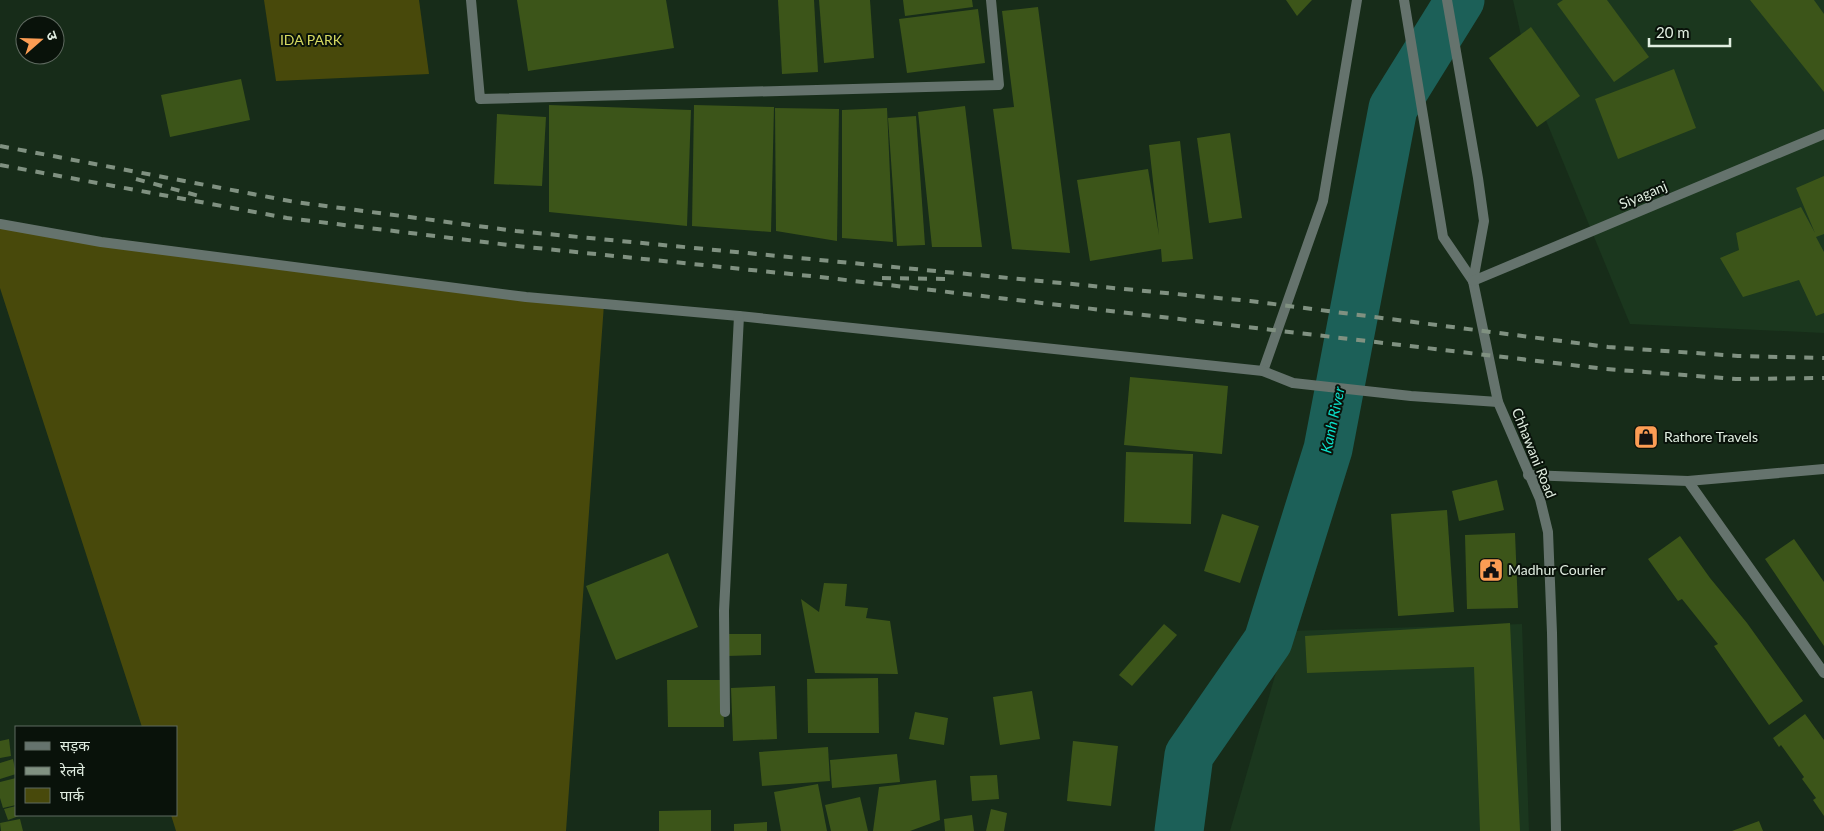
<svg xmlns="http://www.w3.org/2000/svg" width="1824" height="831" viewBox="0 0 1824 831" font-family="Lato,'Noto Sans Devanagari',sans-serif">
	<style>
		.built { fill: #1b371e }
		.green { fill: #48490b }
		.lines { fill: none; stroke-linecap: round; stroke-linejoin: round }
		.river { stroke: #1c6058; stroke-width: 49 }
		.building { fill: #3c5519 }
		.service { stroke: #65736d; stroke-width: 10 }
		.minor { stroke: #65736d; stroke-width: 10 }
		.tertiary { stroke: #65736d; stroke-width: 10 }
		.rail { stroke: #809181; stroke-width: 4; stroke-dasharray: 9 9; stroke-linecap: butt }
		.labels { text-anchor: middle; stroke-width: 4; stroke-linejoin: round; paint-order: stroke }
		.park-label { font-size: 14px; fill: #d7da62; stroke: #09120a }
		.street-label { font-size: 14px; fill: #e1eee1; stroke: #09120a }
		.poi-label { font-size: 14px; fill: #e1eee1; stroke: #09120a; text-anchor: start }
		.water-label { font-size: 15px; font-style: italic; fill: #0bdfca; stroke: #09120a }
	</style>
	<rect width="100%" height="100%" fill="#172c19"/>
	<g class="built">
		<polygon points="1513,0 1824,0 1824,333 1630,324 1533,89"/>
		<polygon points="1522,624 1529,831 1230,831 1288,631"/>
	</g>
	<g class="green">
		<polygon points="264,0 419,0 429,74 276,81"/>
		<polygon points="0,224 604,304 566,831 176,831 171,815 176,815 176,727 142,727 0,288"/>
	</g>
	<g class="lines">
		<polyline class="river" points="1179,831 1189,755 1268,641 1328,449 1393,108 1460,0"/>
	</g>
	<g class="building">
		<polygon points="517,0 666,0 674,48 528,71"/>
		<polygon points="778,0 814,0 818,72 782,74"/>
		<polygon points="819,0 870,0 874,58 824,63"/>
		<polygon points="903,0 972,0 973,7 905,16"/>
		<polygon points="1286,0 1312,0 1297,16"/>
		<polygon points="1563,0 1607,0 1649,57 1614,82 1557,4"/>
		<polygon points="1750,0 1814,0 1824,14 1824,92"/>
		<polygon points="1038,7 1070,253 1012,249 993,109 1014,107 1002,11"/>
		<polygon points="978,9 985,63 907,73 899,19"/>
		<polygon points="1531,27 1580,96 1537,127 1489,58"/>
		<polygon points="1674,69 1696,128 1618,159 1595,99"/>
		<polygon points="241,79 250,120 170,137 161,95"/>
		<polygon points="549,105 691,110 687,226 549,212"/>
		<polygon points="694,105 774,107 771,232 692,226"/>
		<polygon points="965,106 982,247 932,247 918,112"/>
		<polygon points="775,108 839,109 837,241 776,231"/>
		<polygon points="887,108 893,242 842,238 842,110"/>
		<polygon points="497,114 546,117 542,186 494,184"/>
		<polygon points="916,116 925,245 897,246 888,118"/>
		<polygon points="1230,133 1242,218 1209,223 1197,138"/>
		<polygon points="1180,141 1193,259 1162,262 1161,249 1090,261 1077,180 1148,169 1159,235 1149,145"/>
		<polygon points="1824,176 1824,234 1816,237 1824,252 1824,313 1816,316 1799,280 1743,297 1720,258 1739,250 1736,233 1801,207 1815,233 1796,188"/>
		<polygon points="1130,377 1228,386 1222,454 1124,445"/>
		<polygon points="1126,452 1193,454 1191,524 1124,522"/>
		<polygon points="1497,480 1504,510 1459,521 1452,491"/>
		<polygon points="1447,510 1454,612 1398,616 1391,514"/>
		<polygon points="1222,514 1259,526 1240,583 1204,571"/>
		<polygon points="1515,533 1518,608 1467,609 1465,535"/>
		<polygon points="1680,536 1710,578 1747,623 1803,701 1769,725 1714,646 1718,644 1682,599 1678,601 1648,559"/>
		<polygon points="1794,539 1824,582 1824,646 1765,559"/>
		<polygon points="668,553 698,627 616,660 586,586"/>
		<polygon points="824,583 847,584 845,606 868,608 866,618 890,621 898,674 815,673 801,599 819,612"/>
		<polygon points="1510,623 1520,831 1480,831 1474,667 1307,673 1305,636"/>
		<polygon points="1164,624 1177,635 1132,686 1119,675"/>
		<polygon points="727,634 761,634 761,655 727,656"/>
		<polygon points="878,678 879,733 808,733 807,679"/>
		<polygon points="667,680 723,680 724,727 668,727"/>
		<polygon points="775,686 777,739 733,741 731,688"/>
		<polygon points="1032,691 1040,739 1000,745 993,697"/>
		<polygon points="915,712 948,718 944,745 909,739"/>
		<polygon points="1805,714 1824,740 1824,816 1813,800 1816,798 1802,779 1804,777 1781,745 1779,747 1773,738"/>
		<polygon points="9,739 11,756 0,758 0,741"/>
		<polygon points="1073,741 1118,746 1111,806 1067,801"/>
		<polygon points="828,747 830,781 762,786 759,752"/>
		<polygon points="897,754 900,782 832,788 830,760"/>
		<polygon points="13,759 16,774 0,779 0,763"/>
		<polygon points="997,775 999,799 972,801 970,776"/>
		<polygon points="16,778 16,805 3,808 0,798 0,782"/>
		<polygon points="936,780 940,820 910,831 873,831 879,787"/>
		<polygon points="818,784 827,831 781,831 774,792"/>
		<polygon points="860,797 868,831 831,831 825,805"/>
		<polygon points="16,806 16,815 19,816 8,820 4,809"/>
		<polygon points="991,809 1007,813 1004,831 986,831"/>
		<polygon points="711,810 711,831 659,831 659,811"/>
		<polygon points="972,815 974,831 945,831 944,819"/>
		<polygon points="20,819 23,831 1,831 0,823"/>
		<polygon points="1759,821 1763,831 1732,831"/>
		<polygon points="767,822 767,831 734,831 734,824"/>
	</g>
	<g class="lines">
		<polyline class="service" points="1263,371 1323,201 1357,0"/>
		<g class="minor">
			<polyline points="471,0 480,99 999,85 991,0"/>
			<polyline points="0,224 101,242 526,297 739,316 1263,371 1293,383 1411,396 1498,402"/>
			<polyline points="725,712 724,611 739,316"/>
		</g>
		<g class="tertiary">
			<polyline points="1404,0 1443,237 1473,281"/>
			<polyline points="1447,0 1478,178 1484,221 1473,281 1498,402 1540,499 1548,532 1552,633 1556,831"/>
			<polyline points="1473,281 1824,134"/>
			<polyline points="1528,475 1688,481 1824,469"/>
			<polyline points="1688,481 1824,673"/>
		</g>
		<g class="rail">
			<polyline points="0,146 295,202 516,231 1250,301 1608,347 1738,356 1824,358"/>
			<polyline points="0,165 287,218 517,246 820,277 1606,369 1736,379 1824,378"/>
			<polyline points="136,179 203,197"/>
			<polyline points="882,278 947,279"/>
		</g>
	</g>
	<defs>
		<symbol id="shop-square" viewBox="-11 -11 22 22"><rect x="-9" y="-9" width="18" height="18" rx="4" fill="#fc9d54" stroke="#09120a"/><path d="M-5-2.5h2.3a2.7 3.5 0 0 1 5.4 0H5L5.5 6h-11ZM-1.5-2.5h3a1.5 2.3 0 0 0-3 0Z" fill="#111"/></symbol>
		<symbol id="civic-square" viewBox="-11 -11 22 22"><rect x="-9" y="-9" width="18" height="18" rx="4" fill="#fc9d54" stroke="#09120a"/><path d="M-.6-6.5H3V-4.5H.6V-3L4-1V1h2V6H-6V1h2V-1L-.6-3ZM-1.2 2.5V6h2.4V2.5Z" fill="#111"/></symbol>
	</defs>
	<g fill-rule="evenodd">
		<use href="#shop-square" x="1632" y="423" width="28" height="28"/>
		<use href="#civic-square" x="1477" y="556" width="28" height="28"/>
	</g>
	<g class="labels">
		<g class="park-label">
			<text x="311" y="45">IDA PARK</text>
		</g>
		<g class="street-label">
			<text transform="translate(1643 195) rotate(-23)" y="5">Siyaganj</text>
			<text transform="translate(1534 453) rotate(68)" y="5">Chhawani Road</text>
		</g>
		<g class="poi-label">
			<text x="1664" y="442">Rathore Travels</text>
			<text x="1508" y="575">Madhur Courier</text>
		</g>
		<g class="water-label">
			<text transform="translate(1333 420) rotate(-78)" y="5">Kanh River</text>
		</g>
	</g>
	<rect x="15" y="726" width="162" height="90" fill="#09120a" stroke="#5f6a60"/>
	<rect x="25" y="742" width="25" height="8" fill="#65736d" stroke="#5f6a60"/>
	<text x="60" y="751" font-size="15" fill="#e1eee1">सड़क</text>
	<rect x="25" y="767" width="25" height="8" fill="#809181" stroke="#5f6a60"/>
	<text x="60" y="776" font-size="15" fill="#e1eee1">रेलवे</text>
	<rect x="25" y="788" width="25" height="15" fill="#48490b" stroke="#5f6a60"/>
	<text x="60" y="801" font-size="15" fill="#e1eee1">पार्क</text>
	<g transform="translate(40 40) rotate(70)"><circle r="24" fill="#09120a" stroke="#5f6a60"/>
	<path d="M0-4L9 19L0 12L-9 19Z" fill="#fc9d54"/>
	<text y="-8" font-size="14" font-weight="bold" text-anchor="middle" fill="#e1eee1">उ</text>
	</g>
	<path d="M1649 38v8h81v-8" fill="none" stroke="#e1eee1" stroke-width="2.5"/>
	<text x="1656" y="38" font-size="15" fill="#e1eee1" stroke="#09120a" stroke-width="4" paint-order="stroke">20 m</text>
</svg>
